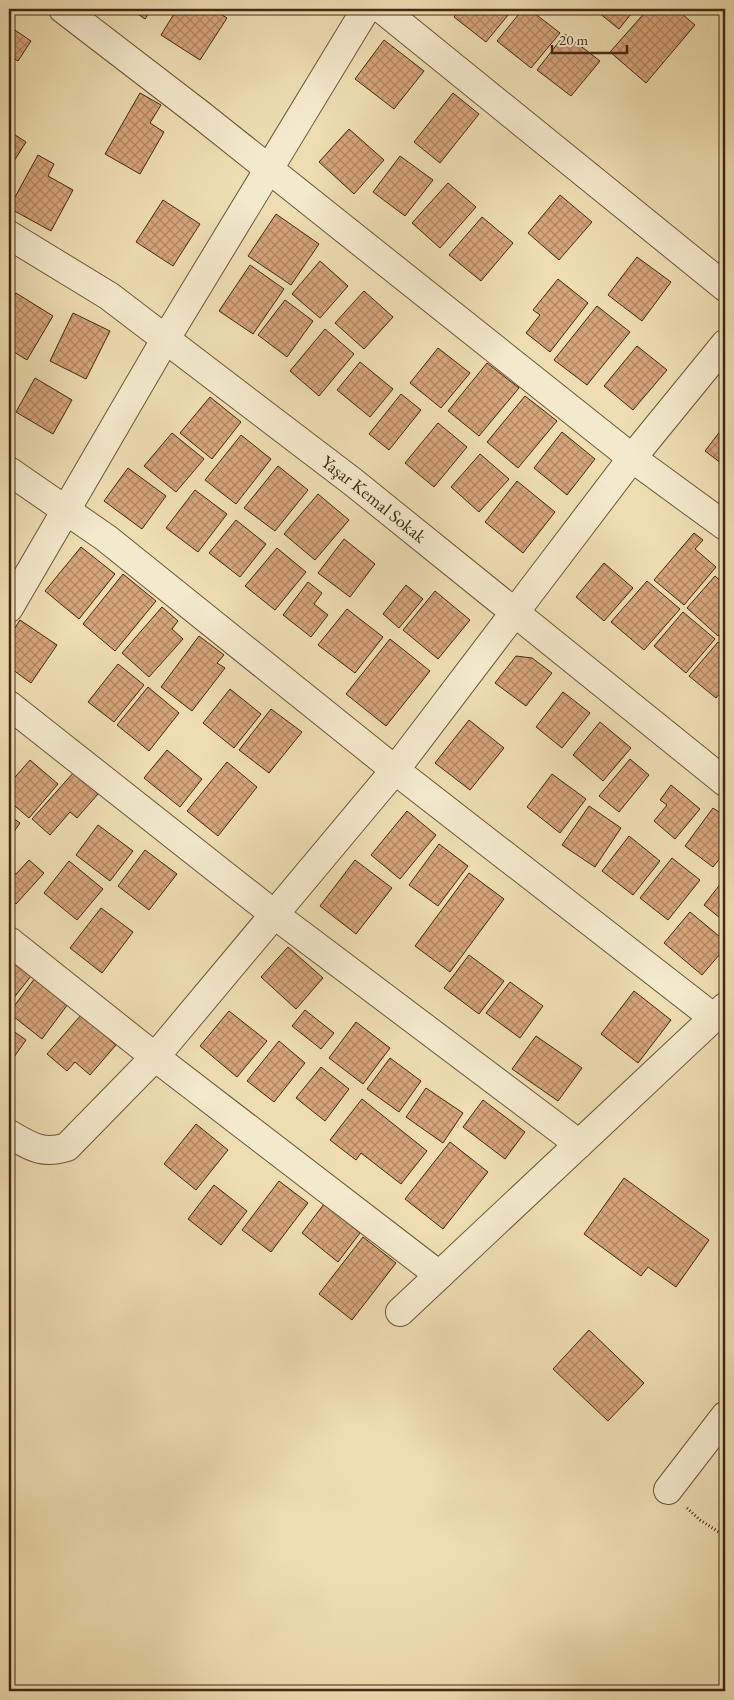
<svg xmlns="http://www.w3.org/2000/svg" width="734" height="1700" viewBox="0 0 734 1700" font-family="'EB Garamond',serif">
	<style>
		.building { fill: url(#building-cross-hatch); stroke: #442813 }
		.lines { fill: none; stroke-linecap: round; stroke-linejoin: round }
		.minor-casing { stroke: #6e553a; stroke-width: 30 }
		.path { stroke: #442813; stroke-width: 3; stroke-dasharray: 1 2.5; stroke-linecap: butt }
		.minor { stroke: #f3e9cc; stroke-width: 28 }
		.labels { text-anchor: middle; stroke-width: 4; stroke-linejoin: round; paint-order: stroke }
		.street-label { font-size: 18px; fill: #442813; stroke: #f3e9cc }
	</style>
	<defs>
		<pattern id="building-cross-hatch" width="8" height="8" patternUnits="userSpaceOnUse" patternTransform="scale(1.25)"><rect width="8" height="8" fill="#d6a479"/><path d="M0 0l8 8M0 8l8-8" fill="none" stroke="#af8662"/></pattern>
	</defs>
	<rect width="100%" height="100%" fill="#edddb1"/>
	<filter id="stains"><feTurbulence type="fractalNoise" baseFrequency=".004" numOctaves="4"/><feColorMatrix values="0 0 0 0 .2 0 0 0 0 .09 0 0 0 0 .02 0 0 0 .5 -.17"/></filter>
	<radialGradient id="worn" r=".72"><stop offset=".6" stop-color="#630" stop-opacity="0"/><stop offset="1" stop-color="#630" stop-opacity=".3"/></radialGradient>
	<g class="building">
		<polygon points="130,9 152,9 145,19"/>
		<polygon points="177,9 212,9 227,18 200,60 161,35"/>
		<polygon points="460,9 513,9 486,42 454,17"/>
		<polygon points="523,9 529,9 560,33 531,68 497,41"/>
		<polygon points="594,9 635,9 619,29"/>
		<polygon points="648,9 676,9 695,25 646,83 610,52"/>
		<polygon points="9,26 31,41 18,61 11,57 9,60"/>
		<polygon points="565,34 600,61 571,96 537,70"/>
		<polygon points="384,40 424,71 394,109 355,79"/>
		<polygon points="140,93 161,105 150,123 164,132 140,174 105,154"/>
		<polygon points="453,93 479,114 440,163 414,142"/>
		<polygon points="349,129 384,160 354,194 319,162"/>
		<polygon points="9,131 26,142 9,169"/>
		<polygon points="38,155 54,164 48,176 73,190 51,231 9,208"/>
		<polygon points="400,156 433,180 405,216 373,192"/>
		<polygon points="448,183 476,207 440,248 412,223"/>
		<polygon points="560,195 592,222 559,260 528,233"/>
		<polygon points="163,200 200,224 173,266 136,242"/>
		<polygon points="276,214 319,244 291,285 248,256"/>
		<polygon points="482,217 513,243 481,281 449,255"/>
		<polygon points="637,257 671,282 642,321 608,295"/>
		<polygon points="320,261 348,286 320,318 292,294"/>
		<polygon points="250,265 284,289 253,334 219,311"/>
		<polygon points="558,279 588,303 550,352 526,333 540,315 533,310"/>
		<polygon points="364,291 393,317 364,349 335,323"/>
		<polygon points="16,293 53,316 27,360 9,349 9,304"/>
		<polygon points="285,300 313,321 287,357 258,335"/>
		<polygon points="597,306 630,332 587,385 554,360"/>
		<polygon points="73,313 110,331 86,379 50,361"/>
		<polygon points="325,329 354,354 319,396 290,371"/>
		<polygon points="637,346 667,370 633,410 604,386"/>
		<polygon points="438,348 470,373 441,408 410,383"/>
		<polygon points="360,362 393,389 370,417 337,390"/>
		<polygon points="487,363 519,388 479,436 448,411"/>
		<polygon points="35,378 72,400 53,434 16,412"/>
		<polygon points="401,394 421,410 389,450 369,434"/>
		<polygon points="525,396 557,421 518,468 487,442"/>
		<polygon points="210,397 241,422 212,459 180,433"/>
		<polygon points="438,423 467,447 434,487 405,463"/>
		<polygon points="725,425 725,466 705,451"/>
		<polygon points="562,432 595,459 567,495 534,468"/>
		<polygon points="172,433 204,459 176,492 144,466"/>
		<polygon points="241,435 271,459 236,504 205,480"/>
		<polygon points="480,454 509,479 479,512 451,487"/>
		<polygon points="278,466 308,490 275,531 244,508"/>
		<polygon points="128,468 166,496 142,529 104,501"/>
		<polygon points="517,481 555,512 523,553 485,522"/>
		<polygon points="195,490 227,514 198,552 166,528"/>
		<polygon points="318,494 349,520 315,560 284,534"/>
		<polygon points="236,520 266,544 240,577 209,553"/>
		<polygon points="694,533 703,540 695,549 716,567 684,605 654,580"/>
		<polygon points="344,539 375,564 350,597 318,573"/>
		<polygon points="81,547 115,574 79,619 45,591"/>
		<polygon points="277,548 306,572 275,610 245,586"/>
		<polygon points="604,563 633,588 604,621 576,597"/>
		<polygon points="123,574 156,601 115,651 83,624"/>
		<polygon points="715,576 725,585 725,628 718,636 687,608"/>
		<polygon points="647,581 680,609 644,650 611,622"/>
		<polygon points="308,582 322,593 314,604 328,615 311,637 283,615"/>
		<polygon points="406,585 423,599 399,628 383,614"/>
		<polygon points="435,591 470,620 438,659 403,630"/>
		<polygon points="162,607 178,621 172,629 183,639 149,677 122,653"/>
		<polygon points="347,609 383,637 355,673 318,645"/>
		<polygon points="683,612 715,639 686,673 654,646"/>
		<polygon points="20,620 57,645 31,683 9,667 9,637"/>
		<polygon points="199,636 224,655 217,663 225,668 192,711 161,687"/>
		<polygon points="390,639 430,671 386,726 346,694"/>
		<polygon points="718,642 725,648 725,687 716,698 689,676"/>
		<polygon points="516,656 532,658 552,673 526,706 495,683"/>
		<polygon points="118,664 144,685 114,722 88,702"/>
		<polygon points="148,687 179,713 149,751 117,725"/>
		<polygon points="230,689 261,714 234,748 203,723"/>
		<polygon points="563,692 590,713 562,748 536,727"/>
		<polygon points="271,709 302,732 269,773 239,750"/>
		<polygon points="469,720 504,748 470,790 435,763"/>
		<polygon points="600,722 631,748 603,781 573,755"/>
		<polygon points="167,750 202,779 180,807 144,778"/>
		<polygon points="630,759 649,775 619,812 599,796"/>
		<polygon points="30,760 58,784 29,818 9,801 9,784"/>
		<polygon points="227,762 257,787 218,836 187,811"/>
		<polygon points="74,772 98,794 77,818 70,812 50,835 32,819"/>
		<polygon points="552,774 586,799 560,833 527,807"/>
		<polygon points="671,785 700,809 675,839 654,821 667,805 660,800"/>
		<polygon points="589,806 621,828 595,867 562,845"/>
		<polygon points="713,808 725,816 725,852 713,867 685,846"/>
		<polygon points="407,811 436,835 400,879 371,855"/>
		<polygon points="9,815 20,823 9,839"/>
		<polygon points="98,825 133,851 110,881 76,855"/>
		<polygon points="629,836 660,861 633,895 602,871"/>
		<polygon points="439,844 468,866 438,906 409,885"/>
		<polygon points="145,850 177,874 149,910 118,886"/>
		<polygon points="672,858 700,880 668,920 640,898"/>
		<polygon points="29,860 44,873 16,904 9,897 9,868 16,874"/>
		<polygon points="355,860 392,888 356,934 320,906"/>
		<polygon points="69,861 103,889 77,920 44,893"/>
		<polygon points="469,873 504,899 450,972 415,946"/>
		<polygon points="725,878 725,922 704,905"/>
		<polygon points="101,908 133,932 102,973 70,948"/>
		<polygon points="690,912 725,941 725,948 702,975 664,943"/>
		<polygon points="288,947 323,978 296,1009 261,977"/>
		<polygon points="469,955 504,981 479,1014 444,988"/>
		<polygon points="9,959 31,976 9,1004"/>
		<polygon points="35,978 68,1004 42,1039 9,1013"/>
		<polygon points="510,982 543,1006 520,1038 486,1013"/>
		<polygon points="634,991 671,1020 638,1063 601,1034"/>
		<polygon points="305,1010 334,1033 321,1049 292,1026"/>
		<polygon points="229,1011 267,1041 237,1077 200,1046"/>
		<polygon points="81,1015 116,1045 90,1075 75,1062 67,1071 47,1054"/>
		<polygon points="356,1022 390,1048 363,1084 329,1058"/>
		<polygon points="9,1028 26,1040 9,1064"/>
		<polygon points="536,1036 582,1068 558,1101 512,1069"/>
		<polygon points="279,1041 305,1063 274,1102 247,1081"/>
		<polygon points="390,1058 421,1081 399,1112 367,1089"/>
		<polygon points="321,1067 349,1089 325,1121 296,1098"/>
		<polygon points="426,1088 463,1113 443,1143 406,1117"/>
		<polygon points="362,1099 427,1151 401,1184 361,1153 356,1160 330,1140"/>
		<polygon points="483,1100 525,1132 505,1159 463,1127"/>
		<polygon points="196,1124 228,1150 196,1190 164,1164"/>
		<polygon points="450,1142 488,1172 443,1229 405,1199"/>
		<polygon points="624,1178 709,1240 676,1287 648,1267 641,1276 584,1234"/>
		<polygon points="279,1181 308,1203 271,1252 242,1230"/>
		<polygon points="214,1185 247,1211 221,1245 188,1219"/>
		<polygon points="324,1204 360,1233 338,1262 302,1233"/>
		<polygon points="363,1237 396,1263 352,1320 319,1294"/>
		<polygon points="589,1330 644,1383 608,1421 553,1369"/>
	</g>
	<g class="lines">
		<defs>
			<g id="minor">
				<polyline points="63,9 201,115 632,458 725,526"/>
				<polyline points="382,9 725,287"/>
				<path id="s1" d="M9,235L109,296L353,482L725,782"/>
				<polyline points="9,471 106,538 395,770 714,1018"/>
				<polyline points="9,608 165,340 366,9"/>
				<polyline points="9,705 275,915 579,1144"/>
				<polyline points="9,941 155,1057 439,1275"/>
				<path d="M9,1134C30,1146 42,1155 67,1147L155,1057L395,770L632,458L725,344"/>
				<polyline points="400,1312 725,1007"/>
				<polyline points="668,1490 725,1416"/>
			</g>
		</defs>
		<use href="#minor" class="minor-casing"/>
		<polyline class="path" points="687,1508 700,1520 725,1536"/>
		<use href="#minor" class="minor"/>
	</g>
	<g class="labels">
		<g class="street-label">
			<text dy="6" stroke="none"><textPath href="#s1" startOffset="451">Yaşar Kemal Sokak</textPath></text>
		</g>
	</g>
	<rect width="734" height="1700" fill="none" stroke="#edddb1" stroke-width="30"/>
	<rect x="10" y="10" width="714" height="1680" fill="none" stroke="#442813" stroke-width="2.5"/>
	<rect x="15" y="15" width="704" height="1670" fill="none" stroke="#442813"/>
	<path d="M552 45v8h75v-8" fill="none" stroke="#442813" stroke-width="2.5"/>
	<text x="559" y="45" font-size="15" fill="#442813" stroke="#f3e9cc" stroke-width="4" paint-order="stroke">20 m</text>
	<rect width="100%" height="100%" filter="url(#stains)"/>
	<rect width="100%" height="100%" fill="url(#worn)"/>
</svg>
